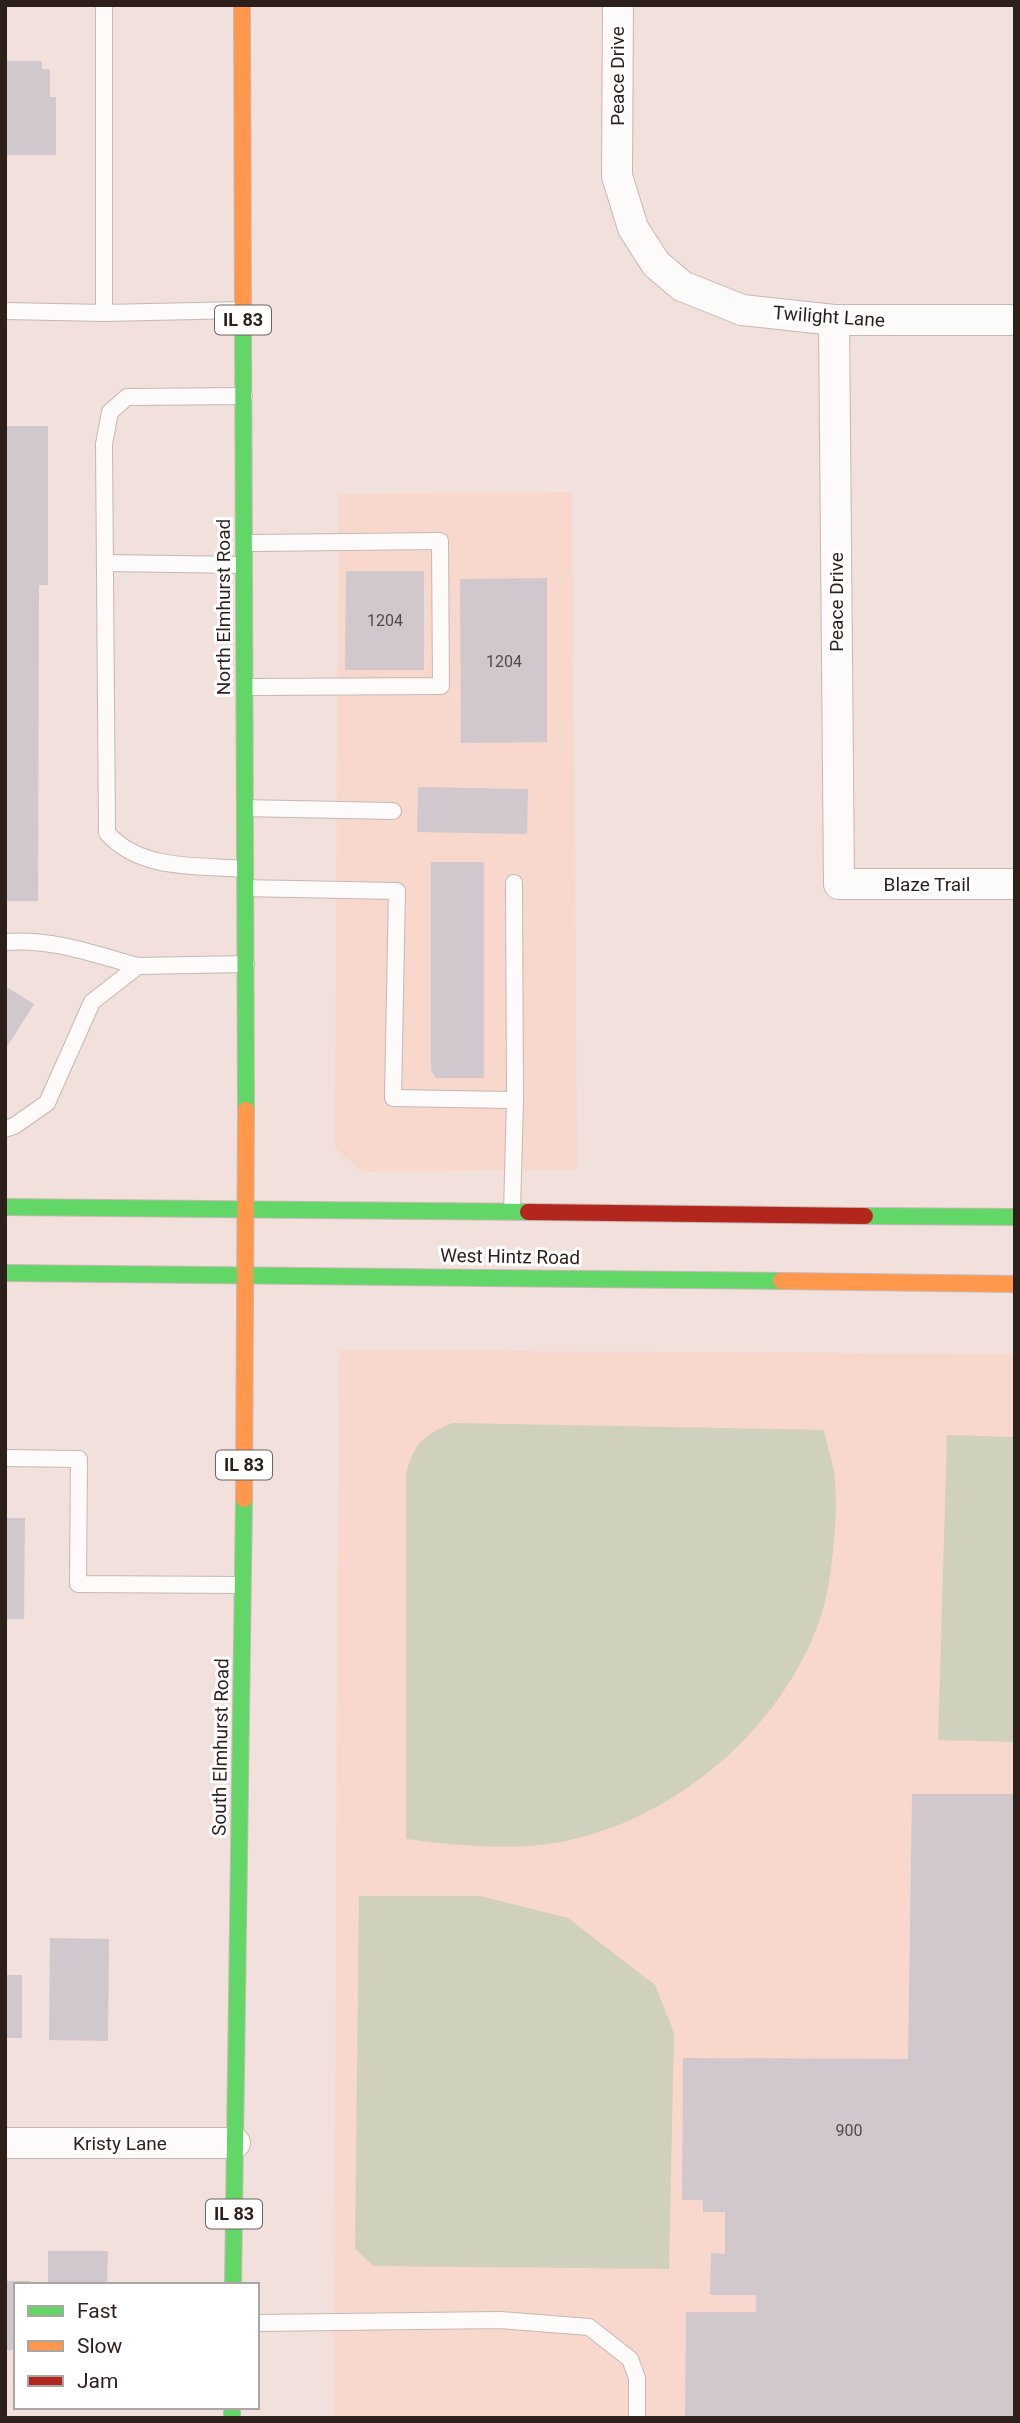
<svg xmlns="http://www.w3.org/2000/svg" width="1020" height="2423" viewBox="0 0 1020 2423" font-family="Roboto,sans-serif">
	<style>
		.built { fill: #f8d7cc }
		.green { fill: #d0d1bc }
		.building { fill: #d0c8cc }
		.lines { fill: none; stroke-linecap: round; stroke-linejoin: round }
		.lane-casing { stroke: #c7b8b4; stroke-width: 18 }
		.street-casing { stroke: #c7b8b4; stroke-width: 32 }
		.fast-casing { stroke: #c7b8b4; stroke-width: 18 }
		.slow-casing { stroke: #c7b8b4; stroke-width: 18 }
		.jam-casing { stroke: #c7b8b4; stroke-width: 18 }
		.lane { stroke: #fdfafa; stroke-width: 16 }
		.street { stroke: #fdfafa; stroke-width: 30 }
		.fast { stroke: #63d668; stroke-width: 16 }
		.slow { stroke: #ff974d; stroke-width: 16 }
		.jam { stroke: #b3261e; stroke-width: 16 }
		.labels { text-anchor: middle; stroke-width: 6; stroke-linejoin: round; paint-order: stroke }
		.number-label { font-size: 16px; fill: #564946 }
		.shield { fill: #fff; stroke: #6c625f; stroke-width: 2 }
		.shield-label { font-size: 18px; font-weight: bold; fill: #2d1f1a }
		.street-label { font-size: 19px; fill: #2d1f1a; stroke: #fff }
	</style>
	<rect width="100%" height="100%" fill="#f1e0db"/>
	<g class="built">
		<polygon points="572,492 577,1169 362,1172 335,1147 339,494"/>
		<polygon points="339,1350 1015,1354 1015,2418 334,2418"/>
	</g>
	<g class="green">
		<path d="M452,1423L824,1430C827,1446 834,1464 835,1481C838,1514 832,1582 822,1613C785,1729 669,1827 548,1844C500,1850 453,1845 406,1839V1474C415,1442 422,1436 452,1423Z"/>
		<polygon points="947,1435 1015,1437 1015,1742 938,1740"/>
		<polygon points="359,1896 480,1896 568,1918 655,1985 674,2033 669,2269 374,2266 355,2249"/>
	</g>
	<g class="building">
		<polygon points="5,61 42,61 42,69 50,69 50,97 56,97 56,155 5,155"/>
		<polygon points="5,426 48,426 48,585 39,585 38,901 5,901"/>
		<polygon points="346,571 424,571 424,670 345,670"/>
		<polygon points="547,578 547,742 461,743 460,579"/>
		<polygon points="418,787 528,789 527,834 417,832"/>
		<polygon points="431,862 484,862 484,1078 436,1078 431,1070"/>
		<polygon points="5,986 34,1004 5,1050"/>
		<polygon points="5,1518 25,1518 24,1619 5,1619"/>
		<polygon points="912,1794 1015,1794 1015,2418 685,2418 686,2312 756,2312 756,2295 710,2295 711,2253 725,2254 725,2212 703,2212 703,2200 682,2200 683,2058 908,2059"/>
		<polygon points="50,1938 109,1939 108,2041 49,2040"/>
		<rect x="5" y="1975" width="17" height="63"/>
		<polygon points="48,2251 108,2251 107,2285 48,2285"/>
		<polygon points="5,2281 30,2281 30,2285 16,2285 16,2350 5,2350"/>
	</g>
	<g class="lines">
		<defs>
			<g id="lane">
				<polyline points="104,5 104,313 243,310"/>
				<polyline points="5,311 104,313"/>
				<path d="M244,396L127,397L110,412L104,444L107,833C141,871 197,865 245,869"/>
				<polyline points="244,543 440,541 441,686 245,687"/>
				<polyline points="105,563 244,565"/>
				<polyline points="245,808 393,811"/>
				<polyline points="514,883 515,1100"/>
				<polyline points="246,888 397,891 393,1098 515,1100 512,1212"/>
				<path d="M5,942C52,938 93,954 138,966"/>
				<polyline points="5,1129 14,1126 47,1103 92,1002 138,966 246,964"/>
				<polyline points="5,1458 79,1459 78,1584 243,1585"/>
				<polyline points="257,2323 500,2320 589,2327 630,2359 637,2378 637,2418"/>
			</g>
			<g id="street">
				<polyline points="618,5 617,176 633,228 656,264 682,286 742,310 834,320 1015,320"/>
				<polyline points="834,320 839,884 1015,884"/>
				<polyline points="5,2143 235,2143"/>
			</g>
			<g id="fast">
				<polyline points="243,313 246,1110"/>
				<polyline points="5,1207 528,1212"/>
				<polyline points="865,1216 1015,1217"/>
				<polyline points="5,1273 781,1281"/>
				<polyline points="233,2285 244,1499"/>
				<polyline points="232,2407 232,2418"/>
			</g>
			<g id="slow">
				<polyline points="242,5 243,313"/>
				<polyline points="781,1281 1015,1284"/>
				<polyline points="244,1499 246,1110"/>
			</g>
			<polyline id="jam" points="528,1212 865,1216"/>
		</defs>
		<use href="#lane" class="lane-casing"/>
		<use href="#street" class="street-casing"/>
		<use href="#fast" class="fast-casing"/>
		<use href="#slow" class="slow-casing"/>
		<use href="#jam" class="jam-casing"/>
		<use href="#lane" class="lane"/>
		<use href="#street" class="street"/>
		<use href="#fast" class="fast"/>
		<use href="#slow" class="slow"/>
		<use href="#jam" class="jam"/>
	</g>
	<g class="labels">
		<g class="number-label">
			<text x="385" y="626">1204</text>
			<text x="504" y="667">1204</text>
			<text x="849" y="2136">900</text>
		</g>
		<g class="shield">
			<rect x="215" y="305.5" width="56" height="29" rx="5"/>
			<rect x="216" y="1450.5" width="56" height="29" rx="5"/>
			<rect x="206" y="2199.5" width="56" height="29" rx="5"/>
		</g>
		<g class="shield-label">
			<text x="243" y="326">IL 83</text>
			<text x="244" y="1471">IL 83</text>
			<text x="234" y="2220">IL 83</text>
		</g>
		<g class="street-label">
			<text transform="translate(617 76) rotate(-90)" y="7">Peace Drive</text>
			<text transform="translate(829 316) rotate(4)" y="7">Twilight Lane</text>
			<text transform="translate(836 602) rotate(-90)" y="7">Peace Drive</text>
			<text transform="translate(223 607) rotate(-90)" y="7">North Elmhurst Road</text>
			<text x="927" y="891">Blaze Trail</text>
			<text transform="translate(510 1256) rotate(1)" y="7">West Hintz Road</text>
			<text transform="translate(220 1747) rotate(-89)" y="7">South Elmhurst Road</text>
			<text x="120" y="2150">Kristy Lane</text>
		</g>
	</g>
	<rect width="1020" height="2423" fill="none" stroke="#2d1f1a" stroke-width="14"/>
	<rect x="14" y="2283" width="245" height="126" fill="#ffffff" stroke="#aba5a3" stroke-width="2"/>
	<rect x="28" y="2306" width="35" height="10" fill="#63d668" stroke="#aba5a3" stroke-width="2"/>
	<text x="77" y="2318" font-size="21" fill="#2d1f1a">Fast</text>
	<rect x="28" y="2341" width="35" height="10" fill="#ff974d" stroke="#aba5a3" stroke-width="2"/>
	<text x="77" y="2353" font-size="21" fill="#2d1f1a">Slow</text>
	<rect x="28" y="2376" width="35" height="10" fill="#b3261e" stroke="#aba5a3" stroke-width="2"/>
	<text x="77" y="2388" font-size="21" fill="#2d1f1a">Jam</text>
</svg>
